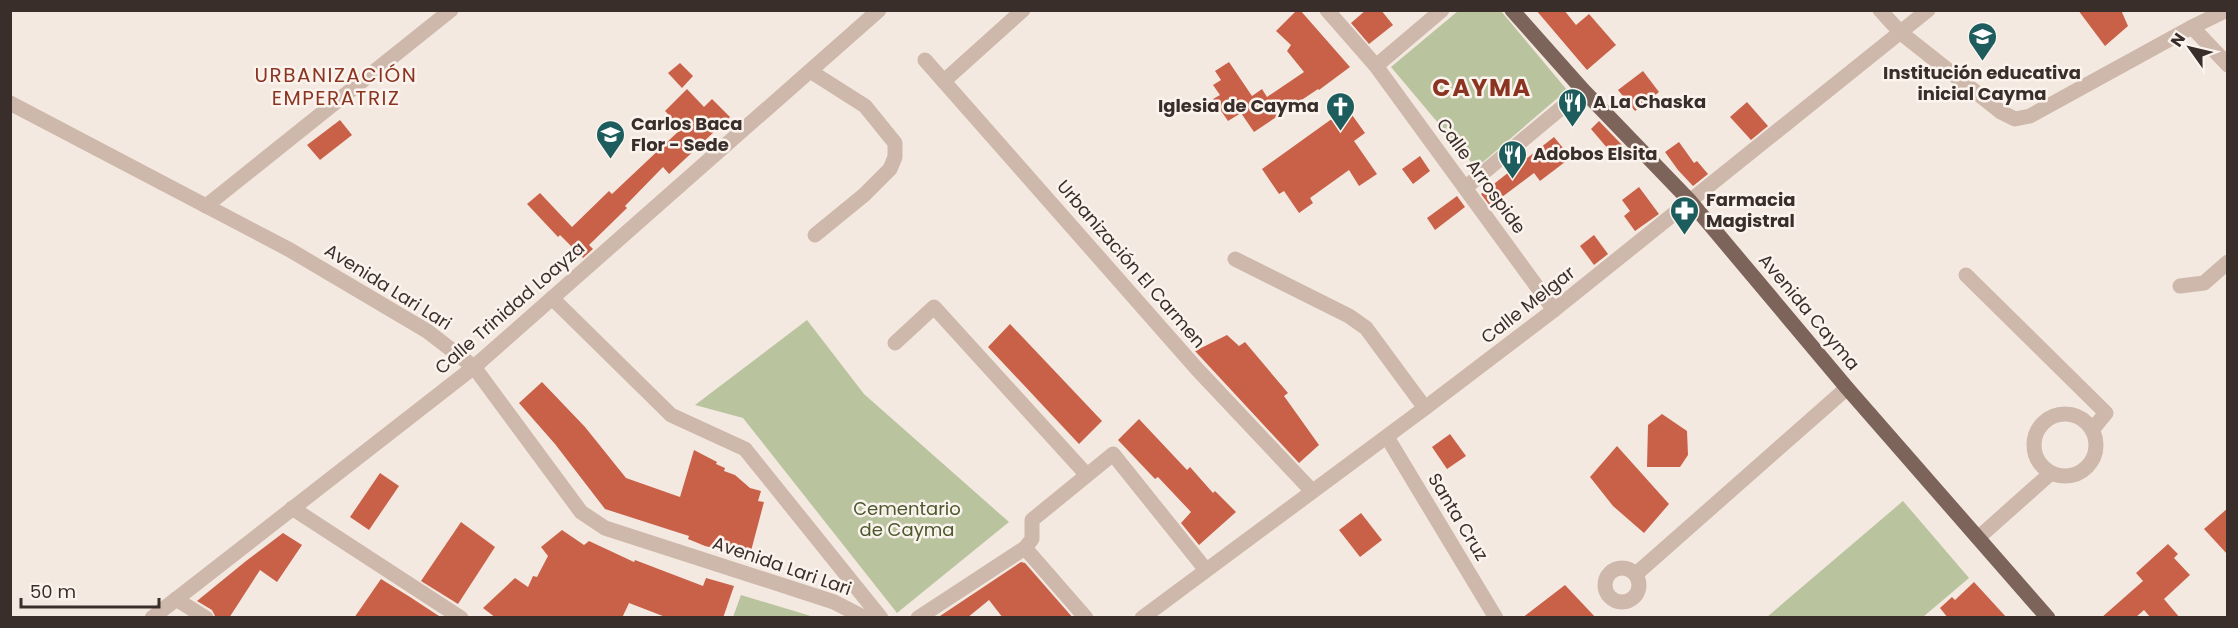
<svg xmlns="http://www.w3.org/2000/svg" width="2238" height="628" viewBox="0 0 2238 628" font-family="Poppins,sans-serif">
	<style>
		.green { fill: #b9c49f }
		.building { fill: #c96149 }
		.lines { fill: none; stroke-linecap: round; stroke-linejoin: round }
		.minor { stroke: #cdb8ab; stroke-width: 15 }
		.major { stroke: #7c645b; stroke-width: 15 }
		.labels { text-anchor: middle; stroke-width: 5; stroke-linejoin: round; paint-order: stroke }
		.poi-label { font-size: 18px; font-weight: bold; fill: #3a2e2a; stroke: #fbf3ed; text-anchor: start }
		.street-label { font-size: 18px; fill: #3a2e2a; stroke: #fbf3ed }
		.park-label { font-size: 18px; fill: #4b592d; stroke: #fbf3ed }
		.neighbourhood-label { font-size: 20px; letter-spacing: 1.5px; fill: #8b3421; stroke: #fbf3ed }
		.district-label { font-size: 24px; font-weight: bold; letter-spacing: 1.5px; fill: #8b3421; stroke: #fbf3ed }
	</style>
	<rect width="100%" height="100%" fill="#f4e9e0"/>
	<g class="green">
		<polygon points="1458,11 1501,11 1567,90 1476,168 1391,67"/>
		<polygon points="807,320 864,394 1009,522 897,613 743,418 695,405"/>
		<polygon points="1903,501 1969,578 1923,617 1767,617"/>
		<polygon points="741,595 814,617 733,617"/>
	</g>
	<g class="building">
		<polygon points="1297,10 1300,10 1350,67 1319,90 1318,89 1254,132 1241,113 1228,121 1213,99 1220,95 1213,85 1221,80 1215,71 1229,62 1252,96 1262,89 1267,97 1304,72 1287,51 1291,45 1276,31"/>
		<polygon points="1366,10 1381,10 1393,25 1369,44 1351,23"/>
		<polygon points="1536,10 1564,10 1576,25 1589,14 1616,45 1587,70"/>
		<polygon points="2078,10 2121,10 2128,26 2105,46"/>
		<polygon points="680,63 693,76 682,88 668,73"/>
		<polygon points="1643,71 1659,92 1635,111 1618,90"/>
		<polygon points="687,89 704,107 712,99 730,117 669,174 663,167 625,206 627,208 589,245 593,249 583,258 560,235 558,237 527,204 540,193 572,227 609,191 612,194 682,128 665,111"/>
		<polygon points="1747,102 1768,126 1751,140 1730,117"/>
		<polygon points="1347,108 1365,133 1354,141 1377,174 1359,186 1349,170 1310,198 1313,203 1299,213 1284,191 1279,194 1262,169"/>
		<polygon points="340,120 352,135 320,160 307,145"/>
		<polygon points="1599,121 1624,147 1614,156 1591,129"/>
		<polygon points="1554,137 1563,148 1557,152 1565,162 1540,181 1534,173 1490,206 1481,194"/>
		<polygon points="1679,142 1694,163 1697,161 1708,174 1693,186 1678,170 1665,152"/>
		<polygon points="1420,156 1430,171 1413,184 1402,169"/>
		<polygon points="1639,187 1659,214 1635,231 1624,216 1630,211 1622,200"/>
		<polygon points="1457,196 1465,207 1435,230 1427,218"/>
		<polygon points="1594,235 1608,254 1594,265 1580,246"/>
		<polygon points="1010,324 1102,421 1079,444 988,347"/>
		<polygon points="1227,335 1239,346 1245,342 1288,393 1284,396 1319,445 1299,463 1195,351"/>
		<polygon points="542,382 585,427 626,478 680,497 694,450 717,462 716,464 725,468 724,471 735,475 750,488 761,491 758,501 764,502 751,551 746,550 744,556 705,546 688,539 689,536 605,509 555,444 519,403"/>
		<polygon points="1662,414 1687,431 1688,455 1680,467 1647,467 1648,425"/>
		<polygon points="1139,419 1187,470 1190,467 1213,493 1215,491 1236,512 1199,545 1181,523 1191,512 1158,477 1155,479 1118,440"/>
		<polygon points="1450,434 1466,456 1447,469 1432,447"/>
		<polygon points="1617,446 1669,504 1644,533 1613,506 1590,477"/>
		<polygon points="380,473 399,486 369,530 350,517"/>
		<polygon points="2228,508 2228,555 2204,529"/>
		<polygon points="1361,513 1382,540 1360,557 1339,530"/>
		<polygon points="461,522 495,547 458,604 421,581"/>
		<polygon points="562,530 584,545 589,541 634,562 635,560 703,586 706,578 734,586 723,618 668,618 629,603 622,618 496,618 483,608 515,578 528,587 533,576 537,577 548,556 541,547"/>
		<polygon points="283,533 302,545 277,582 260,570 229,618 216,618 212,610 197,601 246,561"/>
		<polygon points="2168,544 2178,554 2174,558 2190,575 2164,599 2180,618 2151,618 2144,610 2135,618 2101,618 2143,581 2136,573"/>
		<polygon points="1021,562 1025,563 1073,618 1003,618 989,600 967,618 937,618"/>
		<polygon points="381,579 410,597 442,618 354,618"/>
		<polygon points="1974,582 2007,618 1948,618 1940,608 1952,597 1955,600"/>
		<polygon points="1565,585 1596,618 1522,618"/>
	</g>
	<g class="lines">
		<g class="minor">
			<polyline points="1327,10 1376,66 1554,310"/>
			<polyline points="1880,10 1901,33 2001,112 2015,119 2030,116 2192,27 2227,10"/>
			<polyline points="2192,27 2228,65"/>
			<polyline points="925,60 1197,369 1312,491"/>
			<polyline points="1376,66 1442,10"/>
			<polyline points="810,71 865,106 895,143 895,157 890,169 864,195 815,235"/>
			<polyline points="944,81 1023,10"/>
			<polyline points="10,103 290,250 427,331 474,367 581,512 605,528 834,602 865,618"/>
			<polyline points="1465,188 1583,90"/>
			<polyline points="206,206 451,10"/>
			<polyline points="1235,259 1349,316 1366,328 1425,408"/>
			<polyline points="1966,275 2106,413 2092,430"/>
			<polyline points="2180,286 2204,283 2228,262"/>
			<polyline points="552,298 671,415 745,449 881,618"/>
			<polyline points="895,343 934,307 1086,474"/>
			<circle cx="2065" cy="445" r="31"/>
			<polyline points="1387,437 1496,618"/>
			<polyline points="292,508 461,618"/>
			<polyline points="1978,538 2051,473"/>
			<polyline points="1025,548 1086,618"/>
			<circle cx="1622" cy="585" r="17"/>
			<polyline points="1636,574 1847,388"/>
			<polyline points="176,599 206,618"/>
			<polyline points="152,618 474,367 879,10"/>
			<polyline points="918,618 1025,548 1032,539 1032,520 1113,454 1206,570"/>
			<polyline points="1142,618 1425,408 1554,310 1928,10"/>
		</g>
		<polyline class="major" points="1512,10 1583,90 1690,201 1847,388 2048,618"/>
	</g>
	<defs>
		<symbol id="school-pin" viewBox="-11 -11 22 30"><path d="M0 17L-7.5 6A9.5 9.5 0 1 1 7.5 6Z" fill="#1e5d5d" stroke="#fbf3ed"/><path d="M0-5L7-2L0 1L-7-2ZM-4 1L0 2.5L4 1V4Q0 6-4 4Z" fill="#fff"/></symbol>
		<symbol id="restaurant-pin" viewBox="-11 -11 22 30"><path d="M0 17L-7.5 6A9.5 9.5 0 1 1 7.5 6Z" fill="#1e5d5d" stroke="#fbf3ed"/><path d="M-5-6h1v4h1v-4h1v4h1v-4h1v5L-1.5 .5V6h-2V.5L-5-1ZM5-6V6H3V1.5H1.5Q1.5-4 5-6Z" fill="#fff"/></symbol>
		<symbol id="church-pin" viewBox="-11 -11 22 30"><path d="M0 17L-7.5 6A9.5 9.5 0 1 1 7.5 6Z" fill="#1e5d5d" stroke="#fbf3ed"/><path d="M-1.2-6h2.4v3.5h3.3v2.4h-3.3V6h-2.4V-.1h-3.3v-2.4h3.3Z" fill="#fff"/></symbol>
		<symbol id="pharmacy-pin" viewBox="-11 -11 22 30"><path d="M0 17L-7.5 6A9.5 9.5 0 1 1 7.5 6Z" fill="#1e5d5d" stroke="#fbf3ed"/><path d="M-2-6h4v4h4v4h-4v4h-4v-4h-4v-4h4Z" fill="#fff"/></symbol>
	</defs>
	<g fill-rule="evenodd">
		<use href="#school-pin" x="1966" y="20" width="33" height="45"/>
		<use href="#restaurant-pin" x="1556" y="86" width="33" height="45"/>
		<use href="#church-pin" x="1324" y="90" width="33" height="45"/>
		<use href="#school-pin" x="594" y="118" width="33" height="45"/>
		<use href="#restaurant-pin" x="1496" y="138" width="33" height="45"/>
		<use href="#pharmacy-pin" x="1668" y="194" width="33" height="45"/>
	</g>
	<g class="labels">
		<g class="poi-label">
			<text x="1982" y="79" text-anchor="middle">Institución educativa<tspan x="1982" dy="21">inicial Cayma</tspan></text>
			<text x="1593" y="108">A La Chaska</text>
			<text x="1319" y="112" text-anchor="end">Iglesia de Cayma</text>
			<text x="631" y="130">Carlos Baca<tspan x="631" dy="21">Flor - Sede</tspan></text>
			<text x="1533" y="160">Adobos Elsita</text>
			<text x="1706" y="206">Farmacia<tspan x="1706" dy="21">Magistral</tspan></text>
		</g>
		<g class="street-label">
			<text transform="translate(1481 176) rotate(54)" y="6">Calle Arrospide</text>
			<text transform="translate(1131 264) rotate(49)" y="6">Urbanización El Carmen</text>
			<text transform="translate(388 287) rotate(32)" y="6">Avenida Lari Lari</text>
			<text transform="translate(1528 305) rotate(-38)" y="6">Calle Melgar</text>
			<text transform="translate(510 308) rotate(-41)" y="6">Calle Trinidad Loayza</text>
			<text transform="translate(1809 312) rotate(50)" y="6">Avenida Cayma</text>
			<text transform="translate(1458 517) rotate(59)" y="6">Santa Cruz</text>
			<text transform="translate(782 566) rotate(19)" y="6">Avenida Lari Lari</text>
		</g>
		<g class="park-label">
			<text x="907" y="515">Cementario<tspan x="907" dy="21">de Cayma</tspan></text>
		</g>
		<g class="neighbourhood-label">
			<text x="336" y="82">URBANIZACIÓN<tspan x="336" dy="23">EMPERATRIZ</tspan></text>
		</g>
		<g class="district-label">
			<text x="1482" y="96">CAYMA</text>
		</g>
	</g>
	<rect width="2238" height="628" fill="none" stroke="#3a2e2a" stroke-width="24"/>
	<g transform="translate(2190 48) rotate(304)" stroke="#fbf3ed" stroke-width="4.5" paint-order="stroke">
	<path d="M0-4.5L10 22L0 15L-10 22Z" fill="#3a2e2a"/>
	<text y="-9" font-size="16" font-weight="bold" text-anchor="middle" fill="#3a2e2a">N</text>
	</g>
	<path d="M21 598v9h138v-9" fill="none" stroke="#3a2e2a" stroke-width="3"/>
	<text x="30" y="598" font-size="18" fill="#3a2e2a" stroke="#fbf3ed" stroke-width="4.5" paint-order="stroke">50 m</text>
</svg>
